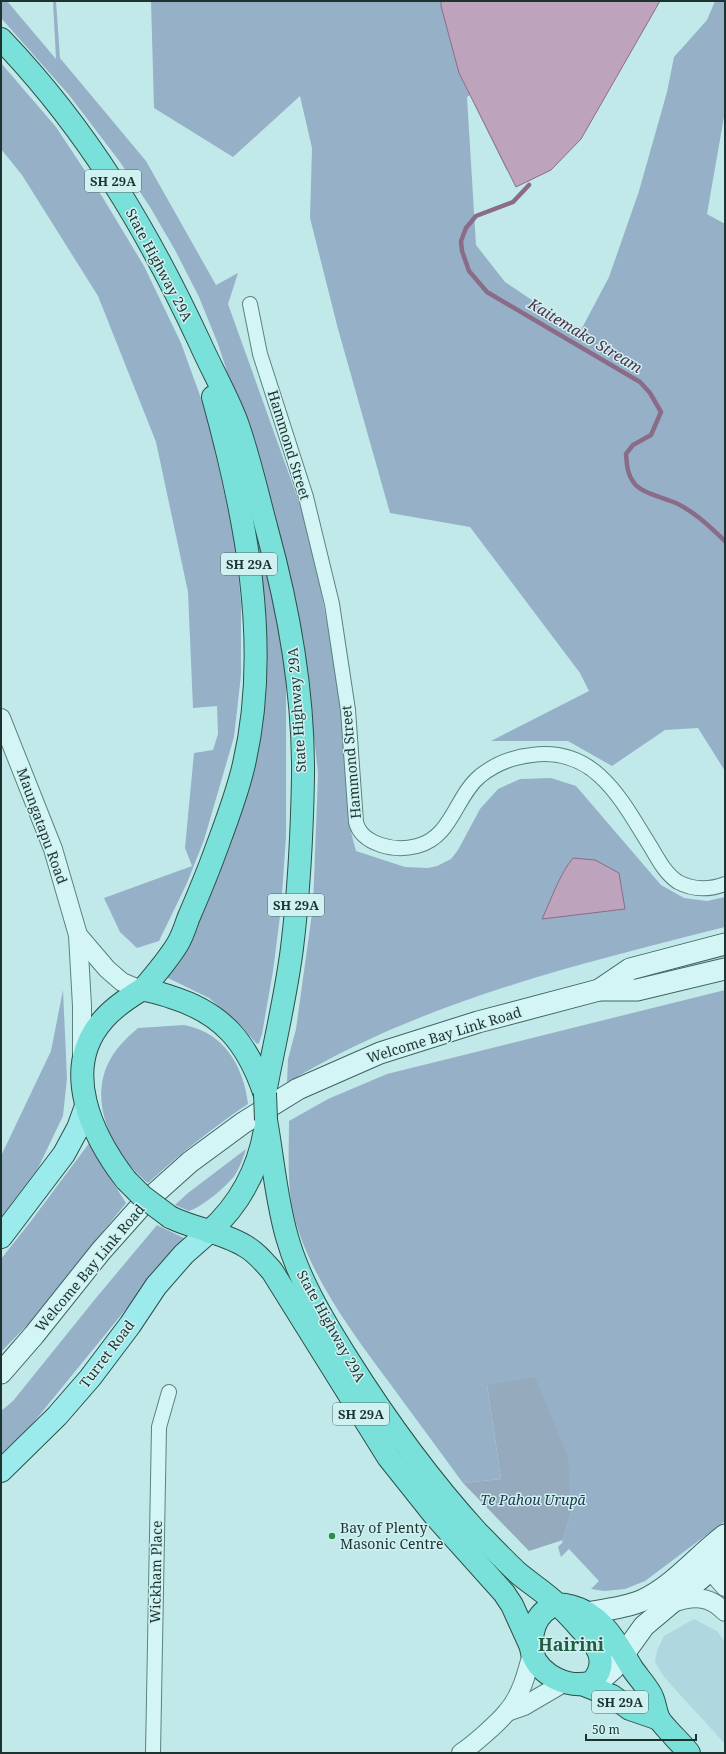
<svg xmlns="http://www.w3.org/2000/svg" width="726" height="1754" viewBox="0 0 726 1754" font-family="'Noto Serif',serif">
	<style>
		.farmland { fill: #afd7df }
		.green { fill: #96b1c7 }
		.cemetery { fill: #95abbd }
		.water { fill: #bda4bc; stroke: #8a6c88 }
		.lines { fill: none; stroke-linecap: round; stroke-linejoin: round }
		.stream { stroke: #8a6c88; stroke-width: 4.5 }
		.minor-casing { stroke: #5a837d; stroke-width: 16 }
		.tertiary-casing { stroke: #5a837d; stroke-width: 20 }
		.secondary-casing { stroke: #3d645e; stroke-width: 23 }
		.primary-casing { stroke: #2e5049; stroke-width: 24 }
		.trunk-casing { stroke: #2e5049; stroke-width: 24 }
		.minor { stroke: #d4f5f6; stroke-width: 14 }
		.tertiary { stroke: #d4f5f6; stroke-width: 18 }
		.secondary { stroke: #d4f5f6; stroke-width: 21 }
		.primary { stroke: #9beaec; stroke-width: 22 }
		.trunk { stroke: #79e0da; stroke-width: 22 }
		.trunk-bridge-casing { stroke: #2e5049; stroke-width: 24; stroke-linecap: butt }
		.trunk-bridge { stroke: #79e0da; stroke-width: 22 }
		.poi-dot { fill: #2e8d4d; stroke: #d0f1f2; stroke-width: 1.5 }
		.labels { text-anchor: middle; stroke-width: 3; stroke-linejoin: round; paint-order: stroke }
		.shield { fill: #d0f1f2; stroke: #536c6a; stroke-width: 1 }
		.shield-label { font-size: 13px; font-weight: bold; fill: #1d332f }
		.street-label { font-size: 14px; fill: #1d332f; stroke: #d0f1f2 }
		.park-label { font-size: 14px; font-style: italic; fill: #25374e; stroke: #d0f1f2 }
		.poi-label { font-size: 14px; fill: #1d332f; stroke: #d0f1f2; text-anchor: start }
		.water-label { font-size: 15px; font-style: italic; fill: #522e48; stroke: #d0f1f2 }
		.district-label { font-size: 18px; font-weight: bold; fill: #205d41; stroke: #d0f1f2 }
	</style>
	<rect width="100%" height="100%" fill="#c1e9ea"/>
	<polygon class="farmland" points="694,1619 717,1631 725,1642 725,1744 664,1677 655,1662 657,1651 664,1636"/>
	<g class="green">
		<path d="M1,1H7L56,59L53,1H56L60,58L146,161L216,285L238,273L228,304L309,530L343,705L350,828L356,851L405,867L428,868L437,866L451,859L458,850L480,809L498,789L520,779L551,778L576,786L661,885L684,898L707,901L725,897V927C575,965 420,1002 287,1083L288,1059L296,1029L313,906L318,774L304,642L276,520L218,344L199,297L175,250L150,207L120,162L69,95L1,18Z"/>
		<polygon points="151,1 512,1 507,171 470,95 467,97 476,245 505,282 569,325 582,328 609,277 639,191 667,92 674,57 707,20 715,1 725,1 725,111 707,214 725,224 725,771 698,728 665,730 612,766 568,741 491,741 589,691 580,673 470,527 390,513 338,329 310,218 312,148 300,96 233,157 154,108"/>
		<polygon points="1,63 56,127 103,198 144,266 181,343 207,415 235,542 241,603 241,675 234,737 204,840 187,883 159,941 137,948 120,932 104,898 192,866 185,848 194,753 213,750 218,734 217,706 193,708 188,592 156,442 98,296 22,175 1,149"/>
		<polygon points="240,465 286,648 286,837 281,908 273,971 262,1034 259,1043 257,1044 239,1024 209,998 166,977 188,945 198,924 244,796 252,755"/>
		<polygon points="63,990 67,1078 63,1116 38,1168 1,1217 1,1156 51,1051"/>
		<path d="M725,990V1521L645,1581L625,1589L604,1591L591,1589L599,1581L569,1549L561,1557L558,1547L562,1543L571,1512L487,1385L501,1479L463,1483C439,1450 415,1418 391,1385C353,1334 304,1269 292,1206C287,1178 289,1148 289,1121L328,1099L387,1074Z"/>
		<path d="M184,1025C224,1032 244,1067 248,1104C212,1128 180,1154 148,1183C116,1157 89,1107 107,1066C114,1050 125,1039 138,1028Z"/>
		<polygon points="90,1142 107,1173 126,1203 29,1323 1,1352 1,1259 31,1221"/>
		<path d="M246,1149C243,1158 240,1167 235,1175C227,1186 202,1207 189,1211L175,1205L188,1193Z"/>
		<polygon points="157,1225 184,1238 24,1434 1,1454 1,1411 13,1401 96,1298"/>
	</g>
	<polygon class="cemetery" points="535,1377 568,1457 571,1512 563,1540 529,1551 463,1483 501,1479 487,1385"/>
	<g class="water">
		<polygon points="441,1 660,1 581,139 551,170 516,187 459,73 441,6"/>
		<path d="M573,858L595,860L619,873L625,909L542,919C552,898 559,875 573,858Z"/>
	</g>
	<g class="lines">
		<path class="stream" d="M529,185L513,202L476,216L466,228L461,241L462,251L469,271L487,292L640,382L650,393L661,412L651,435L633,445L626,454C627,465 627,474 634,483C641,493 665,498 676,503C695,512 710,527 725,541"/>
		<defs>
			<g id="minor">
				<path d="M250,304L260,354L306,497L332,604L348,710L356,822C359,835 369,841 381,845C393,849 405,849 417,846C452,837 455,797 480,776C495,764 513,757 532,755C597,746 623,803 652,849C659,861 666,874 678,882C693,890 709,890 725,884"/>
				<polyline points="153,1753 159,1427 169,1392"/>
			</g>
			<g id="tertiary">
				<polyline points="1,718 53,849 78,935 82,1006 82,1056"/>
				<polyline points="78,935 107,969 122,982 141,990"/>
				<polyline points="698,1566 710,1570 725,1587"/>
				<path d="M672,1603C693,1596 709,1595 725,1612"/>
				<polyline points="507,1712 524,1706 565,1682"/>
				<path d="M461,1753C474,1744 497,1724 507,1712C521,1696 527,1673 532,1653"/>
			</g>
			<g id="secondary">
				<polyline points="599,990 630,969 725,944"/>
				<polyline points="1,1373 34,1335 101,1251 142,1205 190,1162 243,1123 298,1089 380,1053 478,1022 599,990 637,990 725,969"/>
				<path d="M586,1613C604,1610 624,1608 641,1601C674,1586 697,1556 725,1535"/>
				<polyline points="592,1682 604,1677 613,1669 644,1626 725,1558"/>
			</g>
			<g id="primary">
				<polyline points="1,1237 64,1154 78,1128 86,1106"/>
				<polyline points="1,1471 57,1416 90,1378 130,1325 156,1286 184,1254 209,1232"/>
			</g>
			<g id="trunk">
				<path d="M1,39C88,130 147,229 200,343C211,368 226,394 236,420C249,455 257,493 267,530C289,610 304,693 303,777C302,834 299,891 292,948C286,996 274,1045 265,1093"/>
				<path d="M143,989C155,975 167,961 177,945C182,937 185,928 188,919C197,898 206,877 214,855C225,825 237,795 244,764C272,644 245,513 213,397"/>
				<path d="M266,1120C273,1159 276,1199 287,1237C299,1280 323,1320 347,1358C386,1420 428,1478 477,1532C491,1546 504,1560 518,1573C531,1584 546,1593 558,1605C566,1612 574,1621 581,1629C588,1636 596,1644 599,1653C603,1664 599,1674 592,1682C570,1689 541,1677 532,1653C530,1647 532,1638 533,1632C535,1622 541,1613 549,1608C556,1603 563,1604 570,1606C602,1614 616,1642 632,1668C638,1677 645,1684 650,1693C655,1700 655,1711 659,1719C664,1727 682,1744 689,1753"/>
				<path d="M126,1180C92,1136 60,1069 103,1020C113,1008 128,998 141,990C151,990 162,994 171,997C223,1013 247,1043 264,1092"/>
				<path d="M170,1217C194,1229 222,1232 245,1246C256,1252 264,1262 272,1271L388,1457L435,1516L504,1593L512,1605L531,1647"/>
				<path d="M209,1232C239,1205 258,1170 265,1130"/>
				<polyline points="582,1684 612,1696 630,1709 659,1719"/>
			</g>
		</defs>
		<use href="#minor" class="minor-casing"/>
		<use href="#tertiary" class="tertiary-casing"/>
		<use href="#secondary" class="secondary-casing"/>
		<use href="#primary" class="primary-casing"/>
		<use href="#trunk" class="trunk-casing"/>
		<use href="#minor" class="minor"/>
		<use href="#tertiary" class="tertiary"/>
		<use href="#secondary" class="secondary"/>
		<use href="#primary" class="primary"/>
		<use href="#trunk" class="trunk"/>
		<defs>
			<g id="trunk-bridge">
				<polyline points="265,1093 266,1120"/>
				<polyline points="126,1180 142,1196 170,1217"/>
			</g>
		</defs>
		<use href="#trunk-bridge" class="trunk-bridge-casing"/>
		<use href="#trunk-bridge" class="trunk-bridge"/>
	</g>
	<circle class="poi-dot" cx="332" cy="1536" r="4"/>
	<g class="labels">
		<g class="shield">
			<rect x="85" y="170" width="56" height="22" rx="3"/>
			<rect x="221" y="553" width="56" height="22" rx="3"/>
			<rect x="268" y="894" width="56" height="22" rx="3"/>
			<rect x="333" y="1403" width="56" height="22" rx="3"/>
			<rect x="592" y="1691" width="56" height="22" rx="3"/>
		</g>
		<g class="shield-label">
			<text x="113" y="186">SH 29A</text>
			<text x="249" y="569">SH 29A</text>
			<text x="296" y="910">SH 29A</text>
			<text x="361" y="1419">SH 29A</text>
			<text x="620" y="1707">SH 29A</text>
		</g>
		<g class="street-label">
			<text transform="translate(159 265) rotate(62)" y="5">State Highway 29A</text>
			<text transform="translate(289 445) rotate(73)" y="5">Hammond Street</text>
			<text transform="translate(297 710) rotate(-94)" y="5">State Highway 29A</text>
			<text transform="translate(351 762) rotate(-95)" y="5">Hammond Street</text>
			<text transform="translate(42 826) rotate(70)" y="5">Maungatapu Road</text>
			<text transform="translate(444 1035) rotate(-17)" y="5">Welcome Bay Link Road</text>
			<text transform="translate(90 1268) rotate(-50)" y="5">Welcome Bay Link Road</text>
			<text transform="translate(331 1326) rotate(61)" y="5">State Highway 29A</text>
			<text transform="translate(107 1354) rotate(-53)" y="5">Turret Road</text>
			<text transform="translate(156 1572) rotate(-89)" y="5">Wickham Place</text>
		</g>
		<g class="park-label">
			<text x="533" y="1505">Te Pahou Urupā</text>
		</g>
		<g class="poi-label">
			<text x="340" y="1533">Bay of Plenty<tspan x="340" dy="16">Masonic Centre</tspan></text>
		</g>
		<g class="water-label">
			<text transform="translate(585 336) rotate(31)" y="5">Kaitemako Stream</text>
		</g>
		<g class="district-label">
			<text x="571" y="1651">Hairini</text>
		</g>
	</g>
	<rect width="726" height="1754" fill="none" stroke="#1d332f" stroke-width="4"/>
	<path d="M586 1734v6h110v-6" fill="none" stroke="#1d332f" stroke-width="2"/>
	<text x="592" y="1734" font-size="12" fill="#1d332f" stroke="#d0f1f2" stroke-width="3" paint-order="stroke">50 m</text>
</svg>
